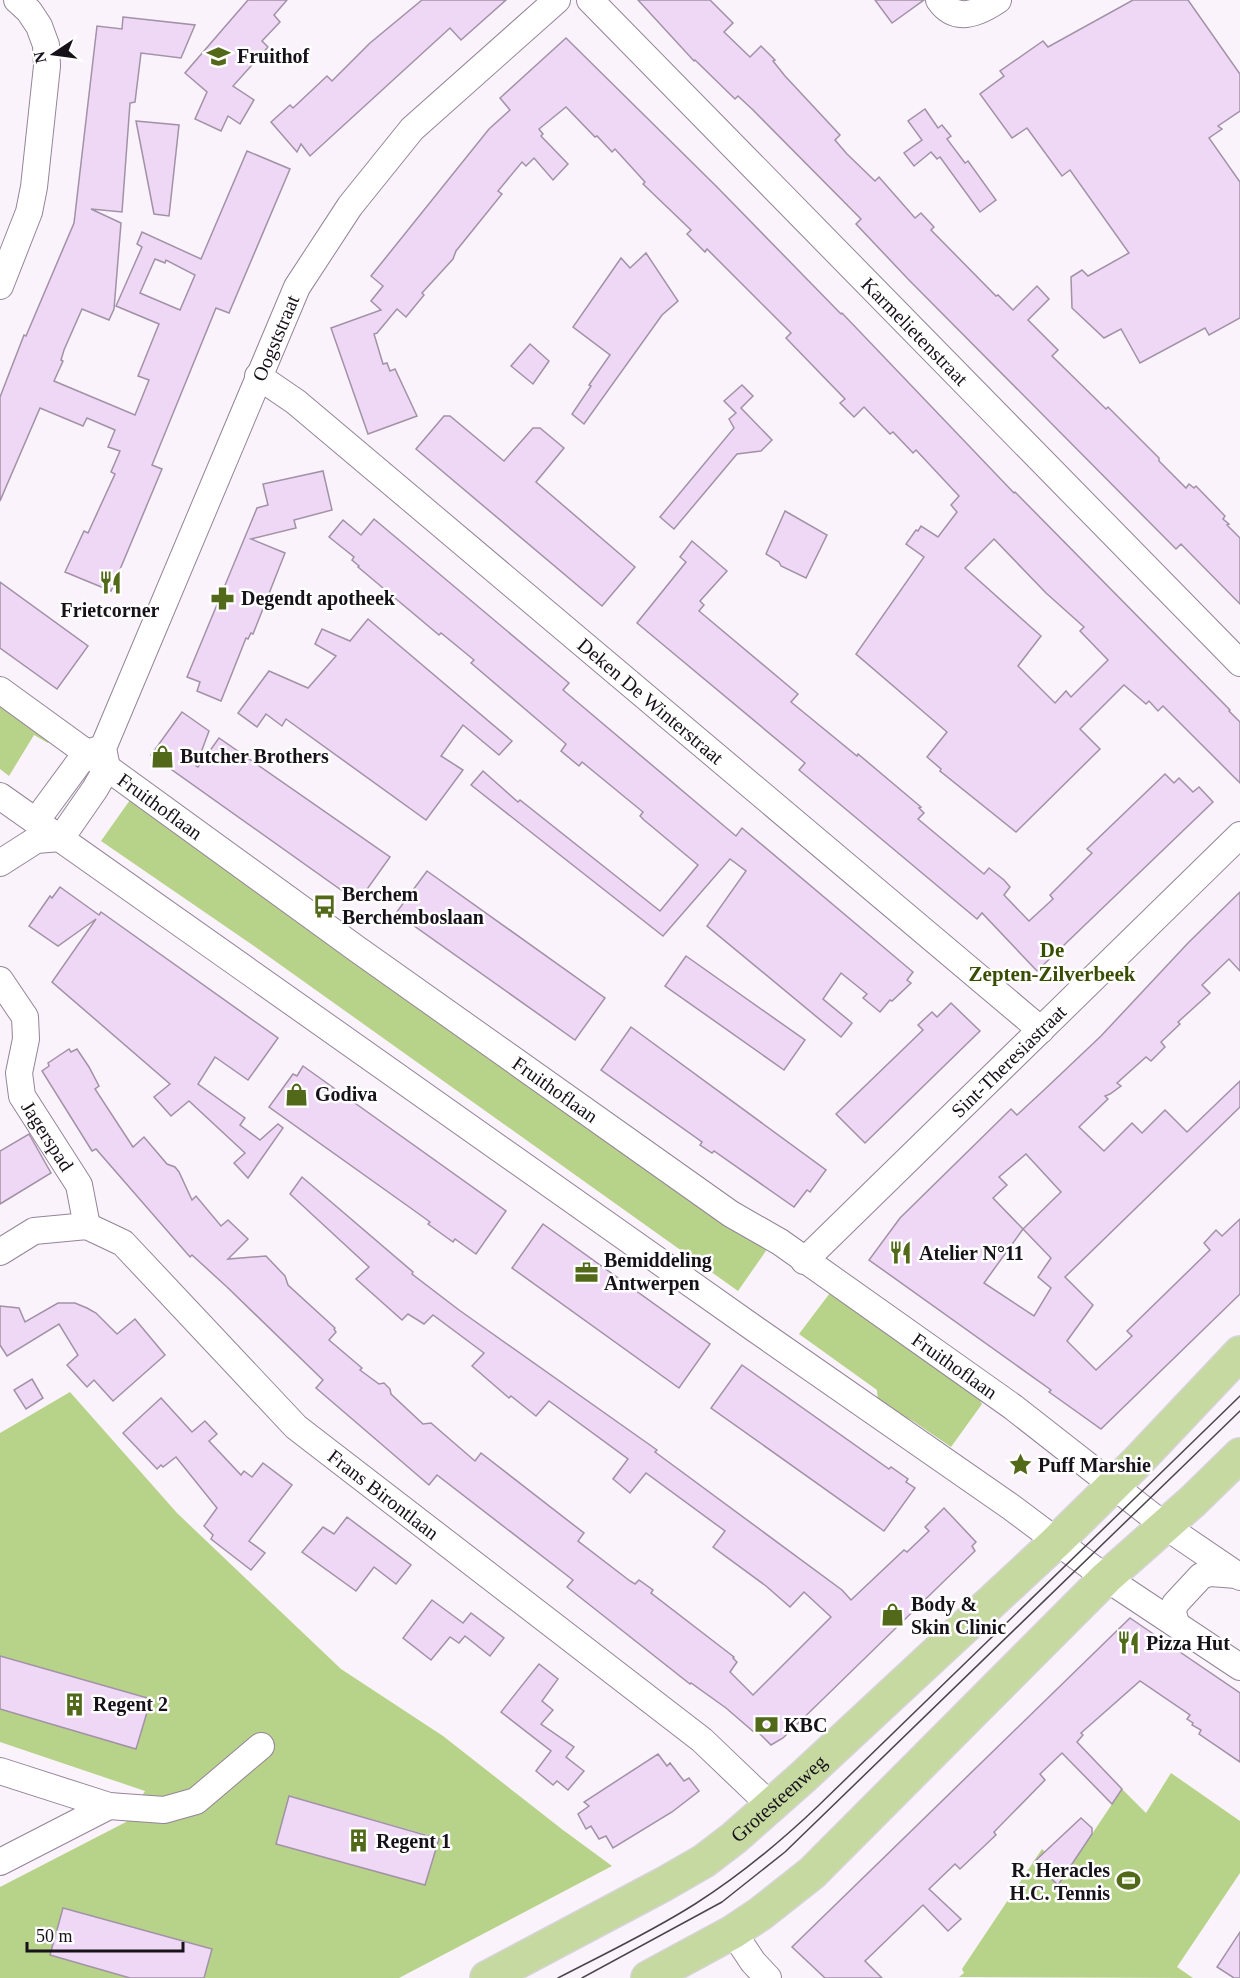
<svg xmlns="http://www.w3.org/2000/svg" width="1240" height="1978" viewBox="0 0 1240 1978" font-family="'Times New Roman',serif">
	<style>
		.green { fill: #b7d289; fill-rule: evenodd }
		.building { fill: #efd7f6; stroke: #a292a6; stroke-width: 1.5; fill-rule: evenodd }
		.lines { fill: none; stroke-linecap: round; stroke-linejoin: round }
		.minor-casing { stroke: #948498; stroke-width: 28 }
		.major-casing { stroke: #d5d4d6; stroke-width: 36 }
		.minor { stroke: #fff; stroke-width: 26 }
		.major { stroke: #c5d9a1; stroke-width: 33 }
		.tram { stroke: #4a444c; stroke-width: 1.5 }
		.labels { text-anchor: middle; stroke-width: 5; stroke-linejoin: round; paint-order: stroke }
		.poi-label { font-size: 20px; font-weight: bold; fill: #171119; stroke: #fff; text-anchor: start }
		.street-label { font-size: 20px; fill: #171119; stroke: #fff }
		.neighbourhood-label { font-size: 21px; font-weight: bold; fill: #394d00; stroke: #fff }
	</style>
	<rect width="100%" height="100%" fill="#faf3fc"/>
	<g class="green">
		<polygon points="0,704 56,735 48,743 34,735 9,776 0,769"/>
		<polygon points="130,800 724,1222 770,1245 738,1291 254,946 101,841"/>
		<polygon points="833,1289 974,1389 982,1404 951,1447 913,1421 878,1403 877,1390 799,1334"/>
		<path d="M70,1392L177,1513L341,1669L443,1736L563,1830L612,1866L399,1978H204L212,1949L63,1908L50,1955L130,1978H0V1887L126,1822L145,1791L0,1742V1709L151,1699L0,1656V1433ZM289,1796L439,1838L425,1885L276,1844Z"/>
		<polygon points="1171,1773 1240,1821 1240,1873 1177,1967 1193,1978 959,1977 964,1973 962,1969 1042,1849 1066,1873 1122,1789 1146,1813"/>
	</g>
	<g class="building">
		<polygon points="248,0 287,0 274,15 280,22 262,41 268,47 233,86 254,100 240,124 228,116 221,131 195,119 207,92 185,73"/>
		<polygon points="422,0 506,0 461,40 450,28 310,156 301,144 297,152 271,122 290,105 293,108 327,76 332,81 370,43"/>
		<polygon points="638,0 710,0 733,23 724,32 750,57 761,46 775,60 773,61 785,76 840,135 835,140 847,154 875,181 879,177 915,218 921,213 934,227 931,230 996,296 998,295 1013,310 1037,286 1049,299 1028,320 1058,350 1052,356 1106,409 1108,407 1159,458 1159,461 1186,488 1189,484 1194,488 1196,486 1225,516 1223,519 1229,524 1227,525 1240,538 1240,604 1181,544 1176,549 908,279 856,224 861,219 752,109 738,96 735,99 695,60 694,61"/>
		<polygon points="875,0 924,0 892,23"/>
		<polygon points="1133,0 1188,0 1240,74 1240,111 1218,126 1222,129 1209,138 1240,182 1240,318 1209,335 1205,328 1140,363 1121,329 1104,338 1072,308 1071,277 1082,270 1088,276 1129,253 1070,170 1062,176 1027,128 1012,138 980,94 1004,76 1000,71 1043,41 1048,47"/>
		<path d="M123,17L195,25L181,58L141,53L135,102L130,103L122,212L91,209L121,223L114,309L109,320L82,309L64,350L61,360L63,361L54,381L135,415L149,380L138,376L159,324L116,306L142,247L137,244L142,232L201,259L247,151L290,169L229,313L216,308L152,465L162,469L111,591L65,572L84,531L88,533L115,474L111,472L120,451L108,447L115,430L87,418L83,426L40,408L0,501V397L24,335L26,336L74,223L97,26L122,29ZM155,259L165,263L166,260L195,275L180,310L140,293Z"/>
		<path d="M566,38L717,187L841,314L842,313L1014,493L1015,492L1230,710L1229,711L1240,722V783L1163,706L1158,711L1149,701L1146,704L1124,685L1080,729L1100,749L1016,832L940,771L941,769L927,757L947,732L856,654L924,557L906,544L916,530L918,531L921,526L938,537L957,512L951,505L959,496L916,450L913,453L893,432L890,434L864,407L854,417L840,403L845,399L786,338L791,333L707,249L705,252L687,234L691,230L643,184L645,182L615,149L612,152L597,136L595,137L566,107L539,129L543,134L541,136L568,164L553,180L534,158L526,166L522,162L498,191L502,194L456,251L453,259L422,293L424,295L406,317L397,309L377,333L374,334L383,364L387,363L390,371L395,369L417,416L368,434L331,328L381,310L371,301L383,286L371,276L489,129L510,110L500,98ZM994,539L1046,593L1084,627L1080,631L1108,660L1071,697L1066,691L1055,703L1018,666L1041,636L965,568Z"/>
		<polygon points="925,109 938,128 942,125 951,136 947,139 965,163 968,161 996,200 980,212 940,157 937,159 931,152 914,166 904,153 922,140 908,121"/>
		<polygon points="136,121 179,125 169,216 154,214"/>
		<polygon points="646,253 678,301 662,315 584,424 572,414 591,386 589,385 610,355 573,327 621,258 630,268"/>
		<polygon points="530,344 549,361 533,384 511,366"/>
		<polygon points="742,385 753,396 741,408 772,440 761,451 737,454 674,529 660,517 734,428 729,419 736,413 724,401"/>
		<polygon points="444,416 450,416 504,461 533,428 540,428 564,448 536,482 635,567 602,606 416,449"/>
		<polygon points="323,471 332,510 294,520 296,528 251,539 285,553 253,634 251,633 248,639 246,638 221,701 197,691 200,682 187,677 257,508 268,505 263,484"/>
		<polygon points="785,511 827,535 806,578 781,566 779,562 766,554"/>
		<polygon points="374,519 569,683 563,690 736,836 742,828 913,972 907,980 911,983 892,1001 890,1000 880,1012 863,998 867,994 841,973 823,999 852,1023 841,1037 707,926 746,871 730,859 663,936 471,785 483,771 518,802 520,800 660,911 698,865 644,820 640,816 643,812 582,762 579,766 561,751 566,744 471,663 474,660 457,646 441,633 439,635 358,567 359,566 352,560 354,557 329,537 343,520 361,535"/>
		<polygon points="692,541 727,571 700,601 704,605 699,611 798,694 791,702 857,756 858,754 921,807 919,808 924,813 918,819 984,874 989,868 1004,880 1010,887 1004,895 1029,921 1053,899 1050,895 1092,853 1087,849 1165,774 1174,783 1179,778 1193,792 1199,787 1213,802 1037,971 982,913 977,919 799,770 805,763 637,623 686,562 680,557"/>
		<polygon points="0,582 88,646 57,689 0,648"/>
		<polygon points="368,619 512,741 499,755 463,725 441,756 463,770 426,820 286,719 282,726 266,714 257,727 238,713 269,671 308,688 336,656 315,644 322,629 350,641"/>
		<polygon points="182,712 209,731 196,766 198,767 219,738 390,857 358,902 151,755"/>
		<polygon points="427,871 605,998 575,1040 396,913"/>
		<polygon points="60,887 99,915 101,912 278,1038 248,1080 215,1057 198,1084 245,1118 240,1125 260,1140 278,1124 283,1128 248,1178 234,1163 245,1153 189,1101 171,1116 154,1097 170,1084 52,982 96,919 58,946 29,926 50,896 52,898"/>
		<path d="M1240,892V971L1229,959L1202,985L1210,993L1178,1022L1180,1024L1161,1042L1165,1047L1151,1061L1146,1057L1117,1083L1121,1086L1110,1094L1105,1096L1108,1099L1079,1127L1104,1151L1132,1123L1142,1133L1165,1110L1187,1132L1240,1081V1107L1065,1277L1093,1305L1067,1341L1096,1370L1132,1336L1127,1331L1210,1250L1204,1243L1216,1230L1222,1236L1240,1219V1294L1101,1429L1049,1392L1051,1390L869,1260L900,1218L1011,1109L1017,1115L1044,1090L1101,1036L1188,943ZM1026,1154L1061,1192L1023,1229L993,1198L1007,1185L999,1177ZM1023,1229L1051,1258L1038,1277L1051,1288L1034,1316L984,1283Z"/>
		<polygon points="686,956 805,1040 784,1070 665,986"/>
		<polygon points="951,1003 980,1031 865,1143 836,1114 923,1030 918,1025 932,1012 937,1017"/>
		<polygon points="631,1027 826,1170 810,1192 807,1190 794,1207 714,1151 712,1153 700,1145 702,1142 601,1070"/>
		<polygon points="69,1049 71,1052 77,1049 89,1067 99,1086 95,1089 133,1147 144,1137 167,1164 175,1167 179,1172 192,1200 196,1196 221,1226 228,1220 248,1239 228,1259 266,1256 285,1276 288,1285 335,1328 334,1329 336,1332 329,1340 362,1368 360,1370 379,1384 384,1383 390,1389 391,1394 423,1424 431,1423 475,1461 481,1453 584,1533 578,1541 630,1581 635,1584 639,1580 653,1590 651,1593 734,1657 733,1658 737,1662 730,1672 753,1695 831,1617 804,1592 790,1607 766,1586 713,1547 725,1531 646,1473 630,1493 613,1479 628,1459 549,1401 536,1416 511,1396 509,1398 472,1366 484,1353 433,1315 424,1324 408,1314 402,1320 356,1279 369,1267 290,1194 302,1177 413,1272 412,1274 459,1310 657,1450 655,1452 842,1590 851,1600 904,1550 907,1552 929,1531 925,1527 944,1508 976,1542 972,1546 975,1551 783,1738 771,1745 757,1731 755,1733 726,1708 691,1683 690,1684 567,1587 573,1580 437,1475 429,1485 316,1388 323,1380 227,1287 192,1255 190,1257 96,1149 92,1151 42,1071 49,1066 48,1063"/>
		<polygon points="303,1066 506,1211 476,1254 455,1239 453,1242 428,1224 430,1222 412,1209 269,1107 293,1074 297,1076"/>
		<polygon points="29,1134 51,1173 0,1204 0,1151"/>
		<polygon points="543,1224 710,1344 679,1388 512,1268"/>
		<polygon points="58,1303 75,1303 87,1308 96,1313 117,1334 135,1319 165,1355 113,1401 94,1380 87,1387 67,1365 78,1355 59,1324 7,1356 0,1345 0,1306 19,1308 25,1322"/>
		<polygon points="742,1365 889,1469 891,1467 908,1479 906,1482 915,1488 884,1531 711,1408"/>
		<polygon points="32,1379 43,1398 26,1409 14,1390"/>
		<polygon points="161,1398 192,1432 205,1421 217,1434 209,1441 241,1475 244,1471 252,1477 263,1463 292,1485 249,1541 265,1553 251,1570 211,1539 213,1535 204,1526 217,1508 176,1457 163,1467 161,1465 157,1469 123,1433"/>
		<polygon points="347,1517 411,1565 396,1584 374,1567 356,1591 302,1552 323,1527 334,1534"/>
		<polygon points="432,1600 463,1623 471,1613 504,1638 490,1656 465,1636 459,1643 450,1637 431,1660 403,1638"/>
		<polygon points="1130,1618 1240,1693 1240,1762 1199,1734 1201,1730 1192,1725 1193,1723 1187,1719 1190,1715 1140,1681 1081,1733 1083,1735 1077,1742 1122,1789 1112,1804 1062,1753 1040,1774 1045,1780 994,1832 996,1835 960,1869 955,1864 929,1889 961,1919 948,1931 923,1905 865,1961 882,1978 825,1978 792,1947"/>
		<polygon points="0,1656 151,1699 136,1749 0,1709"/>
		<polygon points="539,1664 558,1679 542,1701 553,1710 541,1724 574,1747 566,1757 584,1771 568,1790 557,1781 553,1785 536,1771 551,1751 501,1712"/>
		<polygon points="658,1754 667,1766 670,1763 684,1781 689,1778 699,1791 672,1812 613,1848 606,1836 599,1839 591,1826 586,1829 578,1814 589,1806 584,1802"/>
		<polygon points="289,1796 439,1839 425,1885 276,1844"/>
		<polygon points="1081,1818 1092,1828 1092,1834 1058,1885 1034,1862"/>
		<polygon points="63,1908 212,1949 204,1978 130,1978 50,1955"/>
		<polygon points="1240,1932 1240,1978 1234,1978 1217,1967"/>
	</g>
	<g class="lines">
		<defs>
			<g id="minor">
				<path id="s1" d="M590,0L1240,663"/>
				<path d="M939,0C956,24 979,13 998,0"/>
				<polyline points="0,286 29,212 34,187 47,66 46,45 39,26 29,11 17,0"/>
				<path id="s2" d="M258,376L296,402L1041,1030"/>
				<path id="s3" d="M0,690L357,949L731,1214L780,1242L1013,1407L1165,1526L1240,1577"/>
				<polyline points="0,796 755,1329 1011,1507 1106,1578 1240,1667"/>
				<polyline points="36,821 86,753 100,749"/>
				<path id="s4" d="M61,838L95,789L107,768L103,748L297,287L350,206L412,129L557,0"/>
				<polyline points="0,863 36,840 61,838"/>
				<path id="s5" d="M0,980L25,1017L26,1039L19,1073L22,1096L79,1185L87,1226"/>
				<path id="s6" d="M0,1252L34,1231L87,1226L123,1243L296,1427L702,1740L770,1805"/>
				<path id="s7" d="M804,1261L1240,835"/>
				<polyline points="1176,1624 1173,1612 1175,1604 1201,1576 1210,1573 1237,1575"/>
				<polyline points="0,1771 109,1806 164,1810 196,1801 261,1746"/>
				<polyline points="0,1862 109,1806"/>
				<polyline points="733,1932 753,1962 768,1978"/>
			</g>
			<g id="major">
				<path id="s8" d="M487,1978L664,1884L704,1861L734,1838L803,1777L1056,1542L1136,1463L1240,1353"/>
				<polyline points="648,1978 733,1932 760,1914 812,1873 1106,1578 1193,1501 1240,1455"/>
			</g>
		</defs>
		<use href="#minor" class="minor-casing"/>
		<use href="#major" class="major-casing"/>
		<use href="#minor" class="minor"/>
		<use href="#major" class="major"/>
		<g class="tram">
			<path d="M558,1978C604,1954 651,1932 695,1904C739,1876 779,1843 817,1807L1240,1396"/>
			<polyline points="582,1978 722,1902 785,1852 1240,1411"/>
		</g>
	</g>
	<defs>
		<symbol id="school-bare" viewBox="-9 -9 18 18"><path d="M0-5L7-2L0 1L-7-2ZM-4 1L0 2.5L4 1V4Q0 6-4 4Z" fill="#516919" stroke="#fff" stroke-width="2.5" paint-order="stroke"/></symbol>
		<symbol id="restaurant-bare" viewBox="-9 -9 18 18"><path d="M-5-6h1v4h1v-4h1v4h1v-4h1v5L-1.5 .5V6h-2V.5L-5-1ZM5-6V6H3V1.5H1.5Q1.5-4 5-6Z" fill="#516919" stroke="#fff" stroke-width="2.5" paint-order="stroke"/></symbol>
		<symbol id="pharmacy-bare" viewBox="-9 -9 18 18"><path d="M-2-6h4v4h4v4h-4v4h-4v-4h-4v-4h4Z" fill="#516919" stroke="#fff" stroke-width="2.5" paint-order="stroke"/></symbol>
		<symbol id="shop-bare" viewBox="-9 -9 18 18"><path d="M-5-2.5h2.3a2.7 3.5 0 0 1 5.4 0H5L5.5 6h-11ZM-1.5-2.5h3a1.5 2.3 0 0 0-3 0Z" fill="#516919" stroke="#fff" stroke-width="2.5" paint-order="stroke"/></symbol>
		<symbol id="bus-bare" viewBox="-9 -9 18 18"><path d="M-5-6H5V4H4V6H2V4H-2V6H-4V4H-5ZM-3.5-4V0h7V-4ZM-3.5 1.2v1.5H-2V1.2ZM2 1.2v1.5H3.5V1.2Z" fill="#516919" stroke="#fff" stroke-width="2.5" paint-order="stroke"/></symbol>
		<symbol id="office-bare" viewBox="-9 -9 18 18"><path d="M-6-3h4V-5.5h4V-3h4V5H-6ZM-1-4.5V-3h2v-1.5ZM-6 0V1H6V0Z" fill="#516919" stroke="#fff" stroke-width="2.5" paint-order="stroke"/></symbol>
		<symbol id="sight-bare" viewBox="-9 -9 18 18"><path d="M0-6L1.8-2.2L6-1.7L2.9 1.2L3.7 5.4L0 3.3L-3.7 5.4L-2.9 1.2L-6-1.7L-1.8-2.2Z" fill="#516919" stroke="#fff" stroke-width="2.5" paint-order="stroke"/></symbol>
		<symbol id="building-bare" viewBox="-9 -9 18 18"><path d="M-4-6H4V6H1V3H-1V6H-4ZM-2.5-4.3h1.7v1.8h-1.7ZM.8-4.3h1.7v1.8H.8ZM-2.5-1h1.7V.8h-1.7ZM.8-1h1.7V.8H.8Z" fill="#516919" stroke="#fff" stroke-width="2.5" paint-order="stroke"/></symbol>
		<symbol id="bank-bare" viewBox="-9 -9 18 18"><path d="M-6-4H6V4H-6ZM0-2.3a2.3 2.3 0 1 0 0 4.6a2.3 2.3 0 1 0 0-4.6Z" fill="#516919" stroke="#fff" stroke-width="2.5" paint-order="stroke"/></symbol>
		<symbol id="stadium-bare" viewBox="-9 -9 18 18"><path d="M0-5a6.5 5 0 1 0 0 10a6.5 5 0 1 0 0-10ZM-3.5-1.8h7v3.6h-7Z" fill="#516919" stroke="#fff" stroke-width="2.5" paint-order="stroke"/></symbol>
	</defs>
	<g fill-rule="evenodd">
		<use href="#school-bare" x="202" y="40" width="33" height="33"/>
		<use href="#restaurant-bare" x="94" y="566" width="33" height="33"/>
		<use href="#pharmacy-bare" x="206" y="582" width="33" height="33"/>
		<use href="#shop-bare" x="146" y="740" width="33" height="33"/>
		<use href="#bus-bare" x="308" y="890" width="33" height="33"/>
		<use href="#shop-bare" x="280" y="1078" width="33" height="33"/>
		<use href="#restaurant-bare" x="884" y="1236" width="33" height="33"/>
		<use href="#office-bare" x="570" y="1256" width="33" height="33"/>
		<use href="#sight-bare" x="1004" y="1448" width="33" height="33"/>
		<use href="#shop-bare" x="876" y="1598" width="33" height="33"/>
		<use href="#restaurant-bare" x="1112" y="1626" width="33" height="33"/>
		<use href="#building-bare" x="58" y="1688" width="33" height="33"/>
		<use href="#bank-bare" x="750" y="1708" width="33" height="33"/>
		<use href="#building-bare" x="342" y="1824" width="33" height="33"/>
		<use href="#stadium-bare" x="1112" y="1864" width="33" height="33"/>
	</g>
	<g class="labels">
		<g class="poi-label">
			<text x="237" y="63">Fruithof</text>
			<text x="241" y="605">Degendt apotheek</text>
			<text x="110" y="617" text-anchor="middle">Frietcorner</text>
			<text x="180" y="763">Butcher Brothers</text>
			<text x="342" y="901">Berchem<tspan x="342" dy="23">Berchemboslaan</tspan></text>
			<text x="315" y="1101">Godiva</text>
			<text x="919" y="1260">Atelier N°11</text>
			<text x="604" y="1267">Bemiddeling<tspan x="604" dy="23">Antwerpen</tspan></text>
			<text x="1038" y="1472">Puff Marshie</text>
			<text x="911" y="1611">Body &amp;<tspan x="911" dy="23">Skin Clinic</tspan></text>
			<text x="1146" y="1650">Pizza Hut</text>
			<text x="93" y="1711">Regent 2</text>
			<text x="784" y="1732">KBC</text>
			<text x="376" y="1848">Regent 1</text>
			<text x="1110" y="1877" text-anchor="end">R. Heracles<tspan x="1110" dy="23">H.C. Tennis</tspan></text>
		</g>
		<g class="street-label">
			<text dy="7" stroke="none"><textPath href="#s1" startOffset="464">Karmelietenstraat</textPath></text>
			<text dy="7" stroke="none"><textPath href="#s4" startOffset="549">Oogststraat</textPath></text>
			<text dy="7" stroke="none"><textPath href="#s2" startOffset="510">Deken De Winterstraat</textPath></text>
			<text dy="7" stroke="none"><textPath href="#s3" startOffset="198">Fruithoflaan</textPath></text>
			<text dy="7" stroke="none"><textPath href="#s7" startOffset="286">Sint-Theresiastraat</textPath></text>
			<text dy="7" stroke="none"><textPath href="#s3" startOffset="684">Fruithoflaan</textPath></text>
			<text dy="7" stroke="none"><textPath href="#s5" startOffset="172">Jagerspad</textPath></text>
			<text dy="7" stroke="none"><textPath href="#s3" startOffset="1170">Fruithoflaan</textPath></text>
			<text dy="7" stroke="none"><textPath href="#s6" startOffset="496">Frans Birontlaan</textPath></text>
			<text dy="7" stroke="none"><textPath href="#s8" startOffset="344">Grotesteenweg</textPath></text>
		</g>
		<g class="neighbourhood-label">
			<text x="1052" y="957">De<tspan x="1052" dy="24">Zepten-Zilverbeek</tspan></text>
		</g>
	</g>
	<g transform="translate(54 54) rotate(257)" stroke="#ffffff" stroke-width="4.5" paint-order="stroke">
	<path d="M0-4.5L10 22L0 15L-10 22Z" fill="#171119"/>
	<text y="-9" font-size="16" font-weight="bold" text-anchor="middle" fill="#171119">N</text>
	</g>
	<path d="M27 1942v9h156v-9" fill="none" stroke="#171119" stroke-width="3"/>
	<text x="36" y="1942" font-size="18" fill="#171119" stroke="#ffffff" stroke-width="4.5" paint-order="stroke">50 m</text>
</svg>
